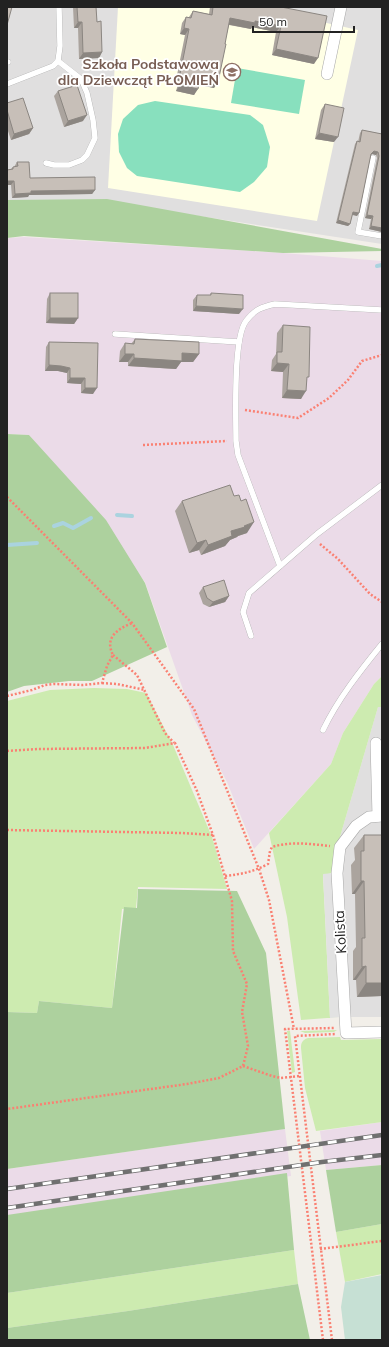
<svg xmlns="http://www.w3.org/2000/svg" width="389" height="1347" viewBox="0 0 389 1347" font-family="Mulish,sans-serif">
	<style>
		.residential { fill: #e0dfdf }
		.industrial { fill: #ebdbe8 }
		.education { fill: #ffffe5 }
		.grass { fill: #cdebb0 }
		.forest { fill: #add19e }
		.wetland { fill: #c6e0d4 }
		.pitch { fill: #88e0be }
		.parking { fill: #e2e2e2 }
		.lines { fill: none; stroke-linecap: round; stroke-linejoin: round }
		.stream { stroke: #aad3df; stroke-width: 4 }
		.lane-casing { stroke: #a9a9a9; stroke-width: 6 }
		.street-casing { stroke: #a9a9a9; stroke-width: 12 }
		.path { stroke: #fa8072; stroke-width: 2.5; stroke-dasharray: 2 2; stroke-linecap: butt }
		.lane { stroke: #fff; stroke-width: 5.5 }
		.street { stroke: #fff; stroke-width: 11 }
		.rail-casing { stroke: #707070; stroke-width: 4.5 }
		.rail { stroke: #fff; stroke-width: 3; stroke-dasharray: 9; stroke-linecap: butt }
		.wall { fill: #aba49e }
		.shaded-wall { fill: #8b8681 }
		.building { fill: #c7bfb8; stroke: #8b8681 }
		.labels { text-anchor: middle; stroke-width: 3.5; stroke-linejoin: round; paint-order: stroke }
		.education-label { font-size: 14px; font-weight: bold; fill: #785e54; stroke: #fff; text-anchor: end }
		.street-label { font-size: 14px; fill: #222; stroke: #fff }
	</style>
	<rect width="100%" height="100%" fill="#f2efe9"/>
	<g class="residential">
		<polygon points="7,7 382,7 382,244 108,202 7,202"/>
		<polygon points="378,707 382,707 382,1017 340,1017 337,847"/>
	</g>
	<g class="industrial">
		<polygon points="24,237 283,253 382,261 382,676 374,684 343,733 331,764 254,849 227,782 192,715 145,582 29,435 7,434 7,238"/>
		<polygon points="382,1122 382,1165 326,1170 320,1131"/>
		<polygon points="285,1129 291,1176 7,1218 7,1169"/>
	</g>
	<polygon class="education" points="118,7 255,7 358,30 317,221 108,188"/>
	<g class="grass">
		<polygon points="382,676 382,707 378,707 337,847 333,873 323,875 330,1018 340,1017 301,1020 287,917 269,833 331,764 343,733 374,684"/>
		<polygon points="94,688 127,689 146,693 173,745 212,837 227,889 138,887 136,908 122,909 112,1008 39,1001 37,1013 7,1012 7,701 50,690"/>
		<polygon points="337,1030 334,1032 305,1033 300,1031"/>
		<polygon points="287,1031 290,1031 295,1072 292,1073"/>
		<path d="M340,1037L341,1040L382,1039V1122L316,1131L305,1088L301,1048C301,1043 302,1040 308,1038Z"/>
		<polygon points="382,1224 382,1274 345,1282 336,1232"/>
		<polygon points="294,1250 298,1284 128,1311 7,1328 7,1293"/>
	</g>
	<g class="forest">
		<polygon points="107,199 382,249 382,251 283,253 24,236 7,238 7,200"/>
		<polygon points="7,434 29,435 106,520 145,583 167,647 92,681 69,681 24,686 7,692"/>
		<polygon points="138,889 237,891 266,953 285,1129 7,1169 7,1012 37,1013 39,1001 112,1008 124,907 137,908"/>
		<polygon points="382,1165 382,1224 336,1232 326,1170"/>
		<polygon points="287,1173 294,1250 7,1293 7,1215"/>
		<polygon points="298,1284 310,1340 7,1340 7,1328 128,1311"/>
	</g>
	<polygon class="wetland" points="382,1275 382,1340 345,1340 341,1307 345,1282"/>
	<g class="pitch">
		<polygon points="237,68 305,80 299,114 231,103"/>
		<polygon points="155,101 250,115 263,125 270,147 267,167 254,182 240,192 137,176 127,168 119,152 118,134 123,119 138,105"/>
	</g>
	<polygon class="parking" points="333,873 340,1017 330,1018 323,874"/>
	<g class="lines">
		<g class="stream">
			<polyline points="377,266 382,265"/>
			<polyline points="117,515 132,516"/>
			<polyline points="54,526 63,523 73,528 91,518"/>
			<polyline points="7,545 37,543"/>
		</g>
		<defs>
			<g id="lane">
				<polyline points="7,62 8,62"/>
				<polyline points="7,84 53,66 58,61 60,46 59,7"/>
				<polyline points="373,158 358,232 382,236"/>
				<polyline points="46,163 54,165 69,165 82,160 87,155 95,138 93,120 87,93 81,79 58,61"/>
				<polyline points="115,334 239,342"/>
				<path d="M280,566L238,455L236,441C236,416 233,338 246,321C255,309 262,307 275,304L382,310"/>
				<polyline points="251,636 243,612 249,593 317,534 382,485"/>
				<path d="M323,730C338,699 360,671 382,644"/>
			</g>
			<g id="street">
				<polyline points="327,74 341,7"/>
				<polyline points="376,743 378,816"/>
				<polyline points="382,816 369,817 356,826 340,847 337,873 346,1033 382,1032"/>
			</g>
		</defs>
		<use href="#lane" class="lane-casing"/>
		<use href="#street" class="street-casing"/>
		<g class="path">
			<polyline points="245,410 298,418 329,398 348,380 362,361 382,355"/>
			<polyline points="143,445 227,441"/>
			<polyline points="7,497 132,623 194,709 259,869 269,900 294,1029"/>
			<polyline points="320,544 338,559 370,594 382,602"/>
			<polyline points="113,655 137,675 165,733 174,743"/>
			<polyline points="102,683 117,684 145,690"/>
			<path d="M7,696L32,690L45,685L54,684L83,685L102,683L107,666L113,655C104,637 118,629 132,623"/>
			<polyline points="7,751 38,749 145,748 175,743 197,791 213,835 232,901 233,951 247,984 242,1012 248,1046 243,1066 219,1078 187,1084 7,1109"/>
			<polyline points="7,830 182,833 213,835"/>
			<path d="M225,876C242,874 253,872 268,864L270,851L272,847C291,841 310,844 330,846"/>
			<polyline points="243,1066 272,1076 281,1078 300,1076"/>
			<polyline points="320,1249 382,1241"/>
			<polyline points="323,1340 285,1029 335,1028"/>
			<polyline points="332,1340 295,1036 336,1034"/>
		</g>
		<use href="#lane" class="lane"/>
		<use href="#street" class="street"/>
		<defs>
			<g id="rail">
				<polyline points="7,1189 382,1135"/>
				<polyline points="7,1208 322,1162 382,1155"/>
			</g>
		</defs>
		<use href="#rail" class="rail-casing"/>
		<use href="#rail" class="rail"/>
	</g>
	<g class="wall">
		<polygon points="73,7 96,7 97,22 102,52 99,58 79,59 78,28 74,28"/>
		<polygon points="210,7 281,7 314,64 272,55 276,32 252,27 251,29 229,25 214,88 199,85 194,95 176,91 179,81 176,80 185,35 180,34 182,23 186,17 189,17 193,11 209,14"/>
		<polygon points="58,91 83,121 64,127 54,96"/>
		<polygon points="7,103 33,128 29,134 11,140 7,128"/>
		<polygon points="325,104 334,142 315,139 321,110"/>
		<polygon points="362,130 382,134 382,232 369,229 371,219 365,218 377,158 376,155 372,154 371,155 357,216 352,215 350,224 348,226 336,223 355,144 357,141 358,142 360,133"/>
		<polygon points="17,162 30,178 95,190 92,194 29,195 28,197 12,198 11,185 7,185 7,170 11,169 13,167 14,167"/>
		<polygon points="50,293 78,318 74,324 46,323 47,299"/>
		<polygon points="211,293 239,314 193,311 193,300 197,295 210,295"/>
		<polygon points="283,325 307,380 301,399 282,398 283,372 271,371 272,360 276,354 277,333"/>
		<polygon points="135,339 199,354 193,362 181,362 176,369 128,366 128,362 119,362 120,351 125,343 131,344"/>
		<polygon points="49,342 98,343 93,394 81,393 81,384 67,383 67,373 58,371 45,371 46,347"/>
		<polygon points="182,501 247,533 238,536 237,537 230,540 225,546 201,555 199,550 189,553 175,511"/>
		<polygon points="203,587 229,596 225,602 209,607 203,604 199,593"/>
		<polygon points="364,835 382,996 357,997 356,980 353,980 353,951 356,947 355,894 352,894 351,865 355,860 354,848"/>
	</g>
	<g class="shaded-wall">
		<polygon points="230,18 255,21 281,26 276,32 252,27 251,29 226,24"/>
		<polygon points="78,22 82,22 78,28 74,28"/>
		<polygon points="184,28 189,29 185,35 180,34"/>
		<polygon points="276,49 318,58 314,64 272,55"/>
		<polygon points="102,52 99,58 79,59 83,53"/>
		<polygon points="180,74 183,75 179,81 176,80"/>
		<polygon points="200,78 218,82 214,88 196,84"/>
		<polygon points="180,85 198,89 194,95 176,91"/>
		<polygon points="87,115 83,121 64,127 68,121"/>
		<polygon points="33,128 29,134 11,140 14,134"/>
		<polygon points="319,133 338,137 334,142 315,139"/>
		<polygon points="374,151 378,152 376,155 372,154 369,157"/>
		<polygon points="7,181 14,181 11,185 7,185"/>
		<polygon points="95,190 92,194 29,195 28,197 12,198 15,194 31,191"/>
		<polygon points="353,212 359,213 357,216 351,214"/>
		<polygon points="367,215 373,216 371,219 365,218"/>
		<polygon points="338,220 350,224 348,226 336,223"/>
		<polygon points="371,226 382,228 382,232 369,229"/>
		<polygon points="196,306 243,309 239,314 193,311"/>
		<polygon points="50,318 78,318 74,324 46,323"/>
		<polygon points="182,353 199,354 193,362 181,362 176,369 128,366 134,358"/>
		<polygon points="125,354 134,354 128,362 119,362"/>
		<polygon points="277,363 289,364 283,372 271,371"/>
		<polygon points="49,365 61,366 70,368 67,373 58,371 45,371"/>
		<polygon points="70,378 85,378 81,384 67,383"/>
		<polygon points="85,388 97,388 93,394 81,393"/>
		<polygon points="287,390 306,391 301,399 282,398"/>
		<polygon points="254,522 247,533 238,536 237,537 230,540 225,546 201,555 208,545 231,531"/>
		<polygon points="206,540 199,550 189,553 197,543"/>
		<polygon points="229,596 225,602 209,607 213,602"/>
		<polygon points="361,881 364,881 355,894 352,894"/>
		<polygon points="366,966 356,980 353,980 362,967"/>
		<polygon points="366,983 382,983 382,996 357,997"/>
	</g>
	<g class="building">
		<polygon points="7,7 12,7 7,25"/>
		<polygon points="77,7 96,7 97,22 101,21 102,52 83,53 82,22 78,22"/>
		<polygon points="213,7 281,7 327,16 318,58 276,49 281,26 255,21 255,23 230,18 225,44 226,44 218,82 200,78 198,89 180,85 183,75 180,74 189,29 184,28 186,17 191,18 193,11 212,15"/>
		<polygon points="77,85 87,115 68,121 58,91"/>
		<polygon points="23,98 33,128 14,134 7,110 7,103"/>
		<polygon points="325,104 344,108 338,137 319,133"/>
		<polygon points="362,130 382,134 382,228 371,226 373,216 367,215 379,156 378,152 374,151 371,154 359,213 353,212 350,224 338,220 357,141 360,142"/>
		<polygon points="17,162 29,162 30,178 95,177 95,190 31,191 31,193 15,194 14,181 7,181 7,170 13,169 13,167 18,166"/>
		<rect x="50" y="293" width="28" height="25"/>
		<polygon points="211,293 243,295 243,309 196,306 197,295 211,295"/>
		<polygon points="283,325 310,327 309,377 307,377 306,391 287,390 289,364 277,363 277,352 282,352"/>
		<polygon points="135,339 199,342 199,354 182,353 182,361 134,358 134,354 125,354 125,343 134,344"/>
		<polygon points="49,342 98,343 97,388 85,388 85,378 70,378 70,368 61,366 49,365"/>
		<polygon points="230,485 234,496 239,495 241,501 246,499 254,522 244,526 245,527 231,531 232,536 208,545 206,540 197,543 182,501"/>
		<polygon points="224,580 229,596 213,602 207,598 203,587"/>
		<polygon points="364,835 382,835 382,983 366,983 366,966 362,967 362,938 365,938 364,881 361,881 361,851 364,851"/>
	</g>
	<defs>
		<symbol id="school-ring" viewBox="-11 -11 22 22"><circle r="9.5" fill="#fff" stroke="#8d6e63" stroke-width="1.5"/><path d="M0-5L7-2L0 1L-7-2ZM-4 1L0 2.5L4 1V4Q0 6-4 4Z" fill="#8d6e63"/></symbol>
	</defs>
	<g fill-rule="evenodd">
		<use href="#school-ring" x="222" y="62" width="20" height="20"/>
	</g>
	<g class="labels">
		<g class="education-label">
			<text x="219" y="69">Szkoła Podstawowa<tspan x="219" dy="16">dla Dziewcząt PŁOMIEŃ</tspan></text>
		</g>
		<g class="street-label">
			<text transform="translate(340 932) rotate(-93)" y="5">Kolista</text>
		</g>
	</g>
	<rect width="389" height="1347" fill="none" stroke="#222222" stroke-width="16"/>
	<path d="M253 26v6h101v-6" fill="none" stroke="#222222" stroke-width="2"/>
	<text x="259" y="26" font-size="12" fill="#222222" stroke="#ffffff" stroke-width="3" paint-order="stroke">50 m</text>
</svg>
